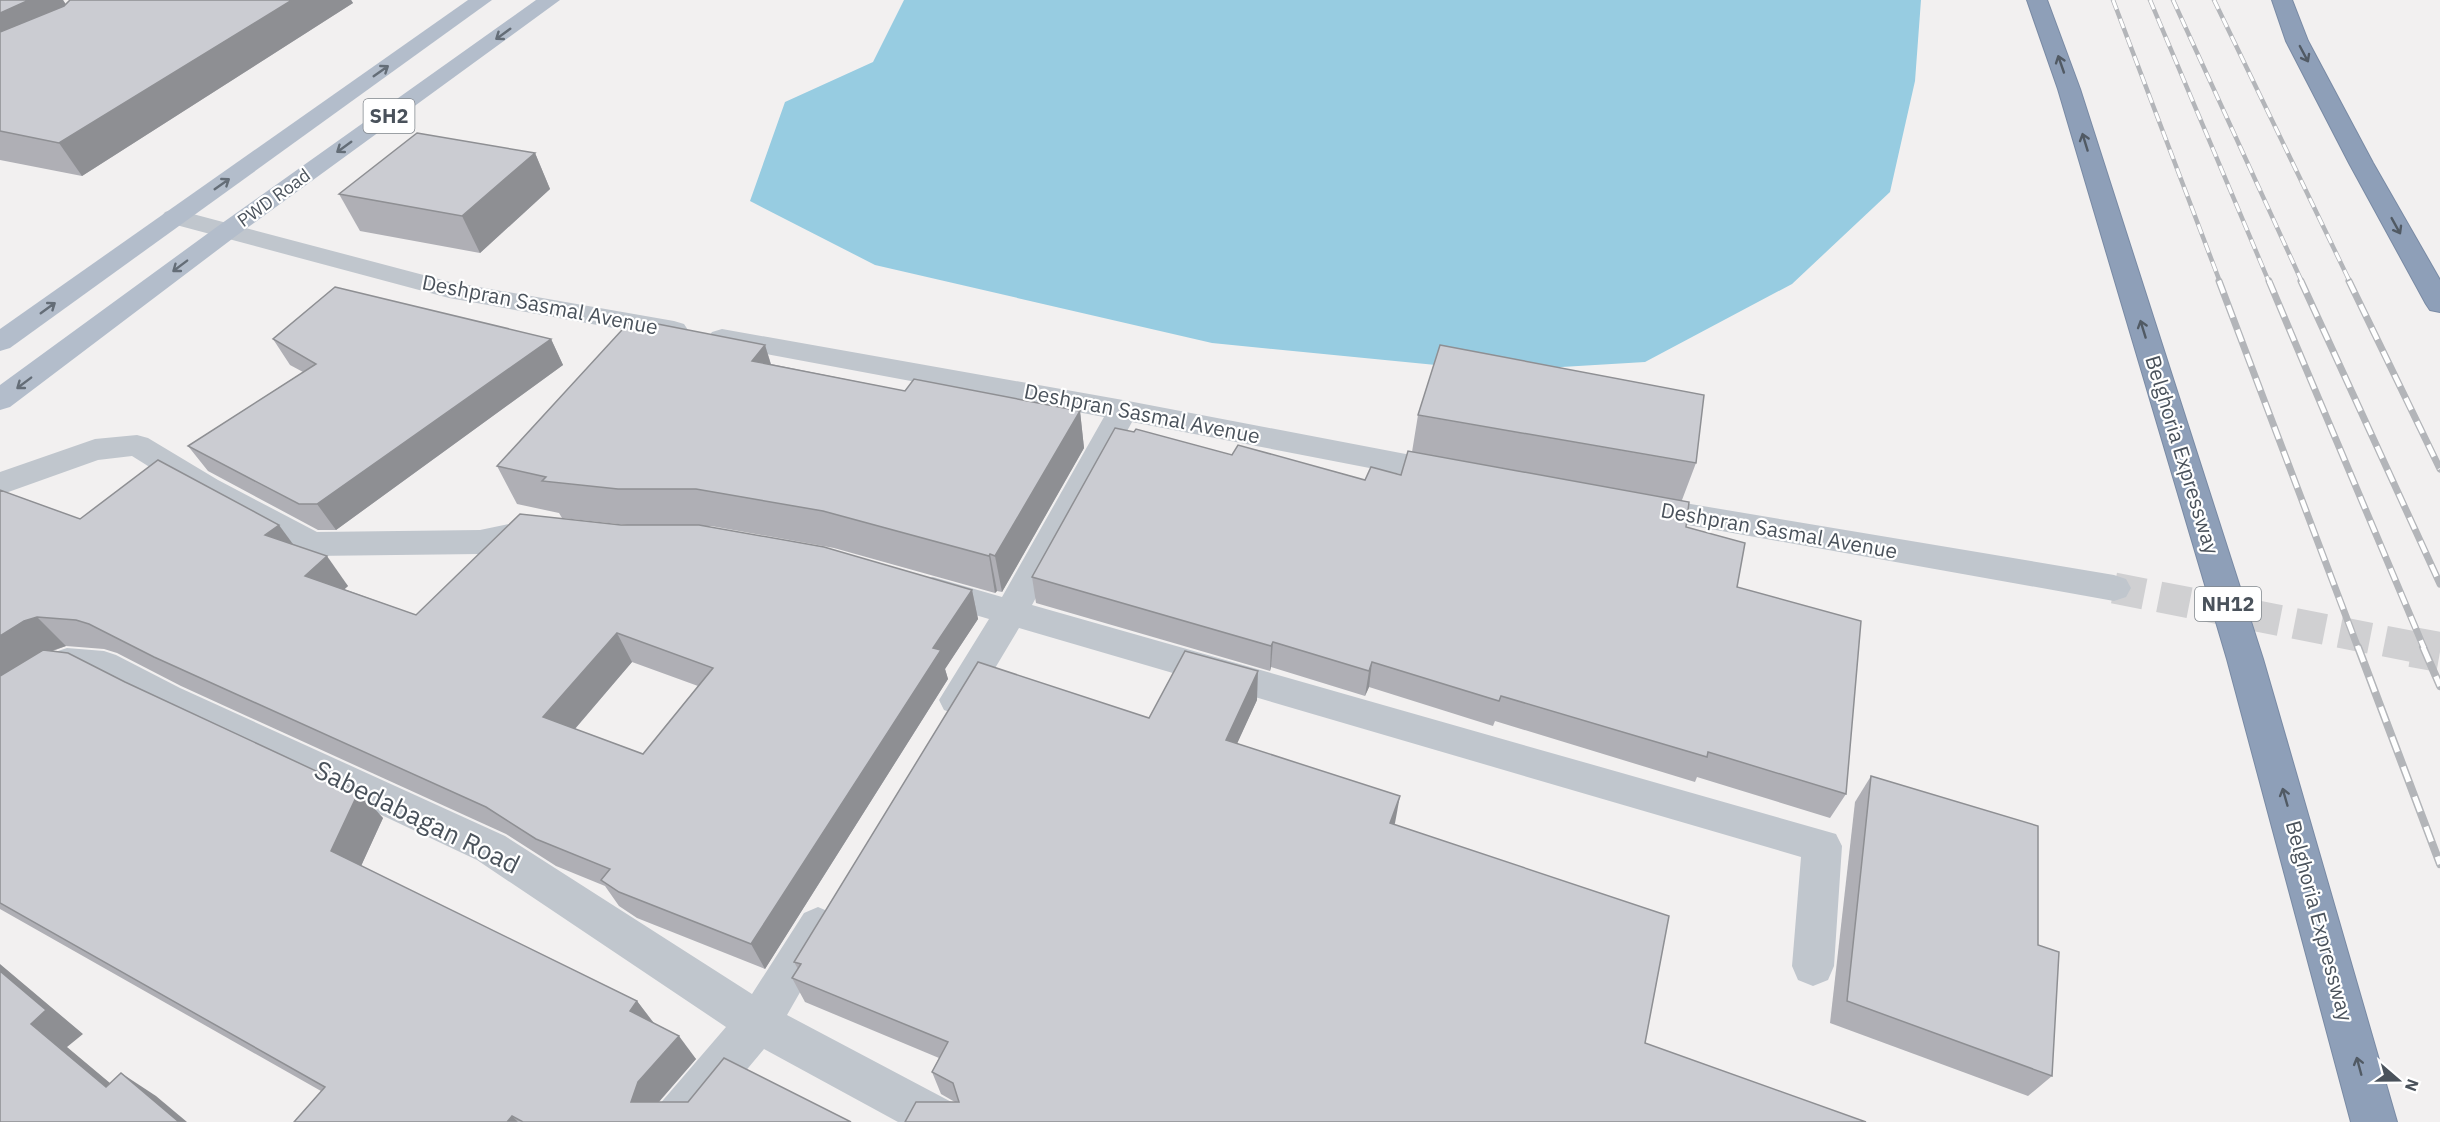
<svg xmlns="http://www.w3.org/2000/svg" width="2440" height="1122" viewBox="0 0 2440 1122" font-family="'IBM Plex Sans',sans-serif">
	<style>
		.water { fill: #97cce1 }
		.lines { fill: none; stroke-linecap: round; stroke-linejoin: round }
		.minor-tunnel-far1 { stroke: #d0d0d2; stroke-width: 31; stroke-dasharray: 31 15; stroke-linecap: butt }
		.minor-tunnel { stroke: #d0d0d2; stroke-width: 40; stroke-dasharray: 40 20; stroke-linecap: butt }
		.highway-casing { stroke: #798aa4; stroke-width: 2 }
		.minor { fill: #c0c6cd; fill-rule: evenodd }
		.major { fill: #b3bdcb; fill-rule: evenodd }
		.highway { fill: #8e9fb8; fill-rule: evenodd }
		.rail-far2-casing { stroke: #b3b5b9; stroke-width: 4.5 }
		.rail-far1-casing { stroke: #b3b5b9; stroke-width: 7 }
		.rail-casing { stroke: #b3b5b9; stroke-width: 8 }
		.rail-far2 { stroke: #fff; stroke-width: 3; stroke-dasharray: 10; stroke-linecap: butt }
		.rail-far1 { stroke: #fff; stroke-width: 4.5; stroke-dasharray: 13; stroke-linecap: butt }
		.rail { stroke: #fff; stroke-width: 5; stroke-dasharray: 16; stroke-linecap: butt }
		.wall { fill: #afafb5; fill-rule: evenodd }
		.shaded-wall { fill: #8e8f93 }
		.building { fill: #cbccd2; stroke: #8e8f93; stroke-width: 1.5; fill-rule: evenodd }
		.oneway { stroke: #646d77 }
		.oneway2 { stroke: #515a64 }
		.labels { text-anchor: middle; stroke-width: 4.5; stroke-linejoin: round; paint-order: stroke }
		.far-street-label { font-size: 18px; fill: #4a525b; stroke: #fff }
		.shield { fill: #fff; stroke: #80868c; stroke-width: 1.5 }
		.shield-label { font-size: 20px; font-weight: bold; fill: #4a525b }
		.street-label { font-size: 21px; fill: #4a525b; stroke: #fff }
		.near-street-label { font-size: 26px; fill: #4a525b; stroke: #fff }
	</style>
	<rect width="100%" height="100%" fill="#f2f0f0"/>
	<polygon class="water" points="904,0 1921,0 1915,81 1890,192 1792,284 1645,362 1497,371 1212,343 875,265 750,201 785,102 873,62"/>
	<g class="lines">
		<polyline class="minor-tunnel-far1" points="2114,588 2420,648"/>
		<polyline class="minor-tunnel" points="2412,647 2440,652"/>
		<defs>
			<g id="highway">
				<polygon points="2027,0 2047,0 2080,89 2263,659 2397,1122 2351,1122 2227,659 2058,89"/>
				<polygon points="2272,0 2292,0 2308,41 2373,163 2440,280 2440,312 2430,310 2426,304 2349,163 2286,41"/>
			</g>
		</defs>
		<use href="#highway" class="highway-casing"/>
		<g class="minor">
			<polygon points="174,209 450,282 674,321 684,324 688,330 684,336 674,339 449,298 165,222 161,217 165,212"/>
			<polygon points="722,329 1123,400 1458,464 1463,472 1458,480 1447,483 1132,422 1032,605 1836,834 1842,846 1834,966 1828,980 1813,986 1798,980 1792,966 1801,857 1019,628 970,710 957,715 944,710 939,700 989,619 921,599 916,590 921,581 933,577 1002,597 1104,417 712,344 708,338 712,332"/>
			<polygon points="137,435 148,438 218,480 317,532 480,530 537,518 548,522 553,530 548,538 480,554 312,556 300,552 196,496 132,456 98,460 0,495 0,472 95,439"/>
			<polygon points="1643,496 2114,575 2126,579 2131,588 2126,597 2114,601 1632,515 1627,507 1632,499"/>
			<polygon points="67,648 104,651 116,655 180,688 505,836 752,994 804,913 818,907 832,913 838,926 787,1015 959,1106 966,1122 898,1122 764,1049 703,1122 651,1122 658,1106 726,1027 477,860 154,708 98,679 72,676 13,714 0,719 0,686 55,652"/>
		</g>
		<g class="major">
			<polygon points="468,0 492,0 10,348 0,351 0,329"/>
			<polygon points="536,0 560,0 236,236 10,407 0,410 0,385 218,226"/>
		</g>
		<use href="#highway" class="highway"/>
		<defs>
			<g id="rail-far2">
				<polyline points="2113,0 2220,282"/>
				<polyline points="2150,0 2269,282"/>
				<polyline points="2173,0 2302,282"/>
				<polyline points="2214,0 2350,282"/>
			</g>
			<g id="rail-far1">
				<polyline points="2219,281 2358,648"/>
				<polyline points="2269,281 2424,648"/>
				<polyline points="2301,281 2440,584"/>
				<polyline points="2349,281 2440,469"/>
			</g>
			<g id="rail">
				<polyline points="2358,647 2440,864"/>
				<polyline points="2423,647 2440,686"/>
			</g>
		</defs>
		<use href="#rail-far2" class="rail-far2-casing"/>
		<use href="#rail-far1" class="rail-far1-casing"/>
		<use href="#rail" class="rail-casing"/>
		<use href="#rail-far2" class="rail-far2"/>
		<use href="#rail-far1" class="rail-far1"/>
		<use href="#rail" class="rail"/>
	</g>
	<g class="wall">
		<polygon points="0,0 63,0 66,5 70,0 64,0 351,0 353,3 82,176 0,160"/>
		<polygon points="535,153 550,189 480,253 360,231 339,194"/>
		<polygon points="273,339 551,339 563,365 336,530 318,530 208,471 188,446 303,372 290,365"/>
		<path d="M765,345L771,364L905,391L1080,411L1084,448L1002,592L997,591L995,593L834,548L711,526H704L972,590L978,619L945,669L948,679L765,969L637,918L619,906L605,886L556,866L506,834L181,686L117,653L104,649L66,646L53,651L383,818L361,866L637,1001L654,1023L696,1059L659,1102L851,1122H294L321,1091L0,909V490L80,519L293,545L348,586L344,589L416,615L621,525H627L562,518L559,513L517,504L497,466ZM632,662L698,686L643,754L575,729Z"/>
		<polygon points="1418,415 1696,463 1682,500 1686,527 1737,587 1846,794 1830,818 1697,777 1695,782 1495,721 1493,726 1369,687 1365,696 1271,667 1270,671 1036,603 1032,577 1232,455 1365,480 1401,475 1412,452"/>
		<polygon points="1257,700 1237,743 1394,825 1645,1043 955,1102 941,1094 932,1072 939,1058 805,1002 792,978 798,969 794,962 1149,718"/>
		<polygon points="1871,776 2038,945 2052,1076 2028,1096 1830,1023 1855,802"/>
	</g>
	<g class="shaded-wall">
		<polygon points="29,0 63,0 74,17 0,55 0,13"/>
		<polygon points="292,0 351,0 353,3 82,176 59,143"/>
		<polygon points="535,153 550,189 480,253 462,216"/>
		<polygon points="551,339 563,365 336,530 317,504"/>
		<polygon points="765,345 776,382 752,361"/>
		<polygon points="1080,411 1084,448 1002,592 995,556"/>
		<polygon points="279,525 301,555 265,535"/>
		<polygon points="990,554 997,591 995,593 989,556"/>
		<polygon points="327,556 348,586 328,605 305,576"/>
		<polygon points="972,590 978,619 945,669 948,679 765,969 751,944 933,648"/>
		<polygon points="37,617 66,646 54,650 0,683 0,636 24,621"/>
		<polygon points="617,633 632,662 561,745 543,717"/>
		<polygon points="1273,642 1271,667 1270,671 1271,646"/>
		<polygon points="1372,662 1369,687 1365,696 1369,671"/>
		<polygon points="1258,671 1257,700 1226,768 1226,740"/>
		<polygon points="359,791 383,818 356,877 331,851"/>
		<polygon points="1400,796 1395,823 1385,850 1390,823"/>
		<polygon points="0,964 83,1034 67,1047 141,1109 106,1087 31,1024 0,971"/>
		<polygon points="637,1001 655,1025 630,1011"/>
		<polygon points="679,1036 696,1059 656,1105 631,1102 638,1082"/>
		<polygon points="121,1073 156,1096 187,1122 179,1122"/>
		<polygon points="512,1116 518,1122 507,1122"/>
	</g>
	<g class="building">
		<polygon points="0,0 29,0 0,13"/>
		<polygon points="70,0 292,0 59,143 0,131 0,32 64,6"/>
		<polygon points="417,133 535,153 462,216 339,194"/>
		<polygon points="335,287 551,339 317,504 299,504 188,446 316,364 273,339"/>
		<polygon points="632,319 765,345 752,361 905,391 914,379 1080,411 995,556 990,554 989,556 823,511 696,489 618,489 542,481 546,477 497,466"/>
		<polygon points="1440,345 1704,395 1696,463 1418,415"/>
		<polygon points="1115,428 1134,432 1136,429 1232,455 1238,445 1365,480 1371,467 1401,475 1408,451 1689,502 1686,527 1745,543 1737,587 1861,621 1846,794 1708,752 1707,757 1501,696 1499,701 1372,662 1369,671 1273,642 1271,646 1032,577"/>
		<path d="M158,460L279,525L265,535L327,556L305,576L416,615L520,514L621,525H699L824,547L972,590L933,648L941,650L751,944L619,892L601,880L610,869L536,839L486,807L154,657L89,624L76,620L37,617L24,621L0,636V490L80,519ZM617,633L713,668L643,754L543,717Z"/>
		<polygon points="43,650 68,653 125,682 359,791 331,851 637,1001 630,1011 679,1036 638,1082 631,1102 688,1102 724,1058 851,1122 523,1122 512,1116 507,1122 294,1122 325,1087 0,903 0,676"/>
		<polygon points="1185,651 1258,671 1226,740 1400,796 1390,823 1669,916 1645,1043 1866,1122 905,1122 916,1102 959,1102 953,1083 932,1072 948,1042 792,978 801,964 794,962 978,662 1149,718"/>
		<polygon points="1871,776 2038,826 2038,945 2059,952 2052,1076 1847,1001"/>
		<polygon points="0,971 46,1010 31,1024 106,1087 121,1073 179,1122 0,1122"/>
	</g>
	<defs><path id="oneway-shaft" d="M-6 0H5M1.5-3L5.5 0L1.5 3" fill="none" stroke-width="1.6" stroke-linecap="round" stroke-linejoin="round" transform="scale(1.5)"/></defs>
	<g class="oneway">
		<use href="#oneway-shaft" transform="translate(503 34) rotate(144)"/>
		<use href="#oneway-shaft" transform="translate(381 71) rotate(-35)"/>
		<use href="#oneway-shaft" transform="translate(344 147) rotate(144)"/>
		<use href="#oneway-shaft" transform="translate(222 184) rotate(-35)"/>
		<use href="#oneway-shaft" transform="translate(180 266) rotate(143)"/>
		<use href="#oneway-shaft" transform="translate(48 308) rotate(-36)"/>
		<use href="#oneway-shaft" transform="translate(24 383) rotate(143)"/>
	</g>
	<g class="oneway2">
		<use href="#oneway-shaft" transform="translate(2304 54) rotate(62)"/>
		<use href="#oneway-shaft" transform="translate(2061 64) rotate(-109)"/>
		<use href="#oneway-shaft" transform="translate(2085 142) rotate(-107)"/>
		<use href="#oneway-shaft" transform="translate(2396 226) rotate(61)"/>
		<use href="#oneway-shaft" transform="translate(2143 329) rotate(-107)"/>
		<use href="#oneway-shaft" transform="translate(2285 797) rotate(-106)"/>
		<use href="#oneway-shaft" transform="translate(2359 1066) rotate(-105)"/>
	</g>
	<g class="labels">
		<g class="far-street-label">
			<text transform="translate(274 198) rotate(-36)" y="6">PWD Road</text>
		</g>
		<g class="shield">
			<rect x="363.5" y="99" width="51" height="34" rx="4.5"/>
			<rect x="2195" y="587" width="66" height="34" rx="4.5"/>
		</g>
		<g class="shield-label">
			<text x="389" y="123">SH2</text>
			<text x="2228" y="611">NH12</text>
		</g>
		<g class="street-label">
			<text transform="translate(540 305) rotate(11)" y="7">Deshpran Sasmal Avenue</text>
			<text transform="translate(1142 414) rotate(11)" y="7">Deshpran Sasmal Avenue</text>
			<text transform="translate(2182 455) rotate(73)" y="7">Belghoria Expressway</text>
			<text transform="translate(1779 531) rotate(10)" y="7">Deshpran Sasmal Avenue</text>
			<text transform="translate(2319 921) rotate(75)" y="7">Belghoria Expressway</text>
		</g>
		<g class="near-street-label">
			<text transform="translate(417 817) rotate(26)" y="9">Sabedabagan Road</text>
		</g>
	</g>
	<g transform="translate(2398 1080) rotate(110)" stroke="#ffffff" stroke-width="4.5" paint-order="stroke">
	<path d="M0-4.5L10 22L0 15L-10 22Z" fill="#4a525b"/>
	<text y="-9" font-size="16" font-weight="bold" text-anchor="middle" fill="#4a525b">N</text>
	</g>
</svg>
